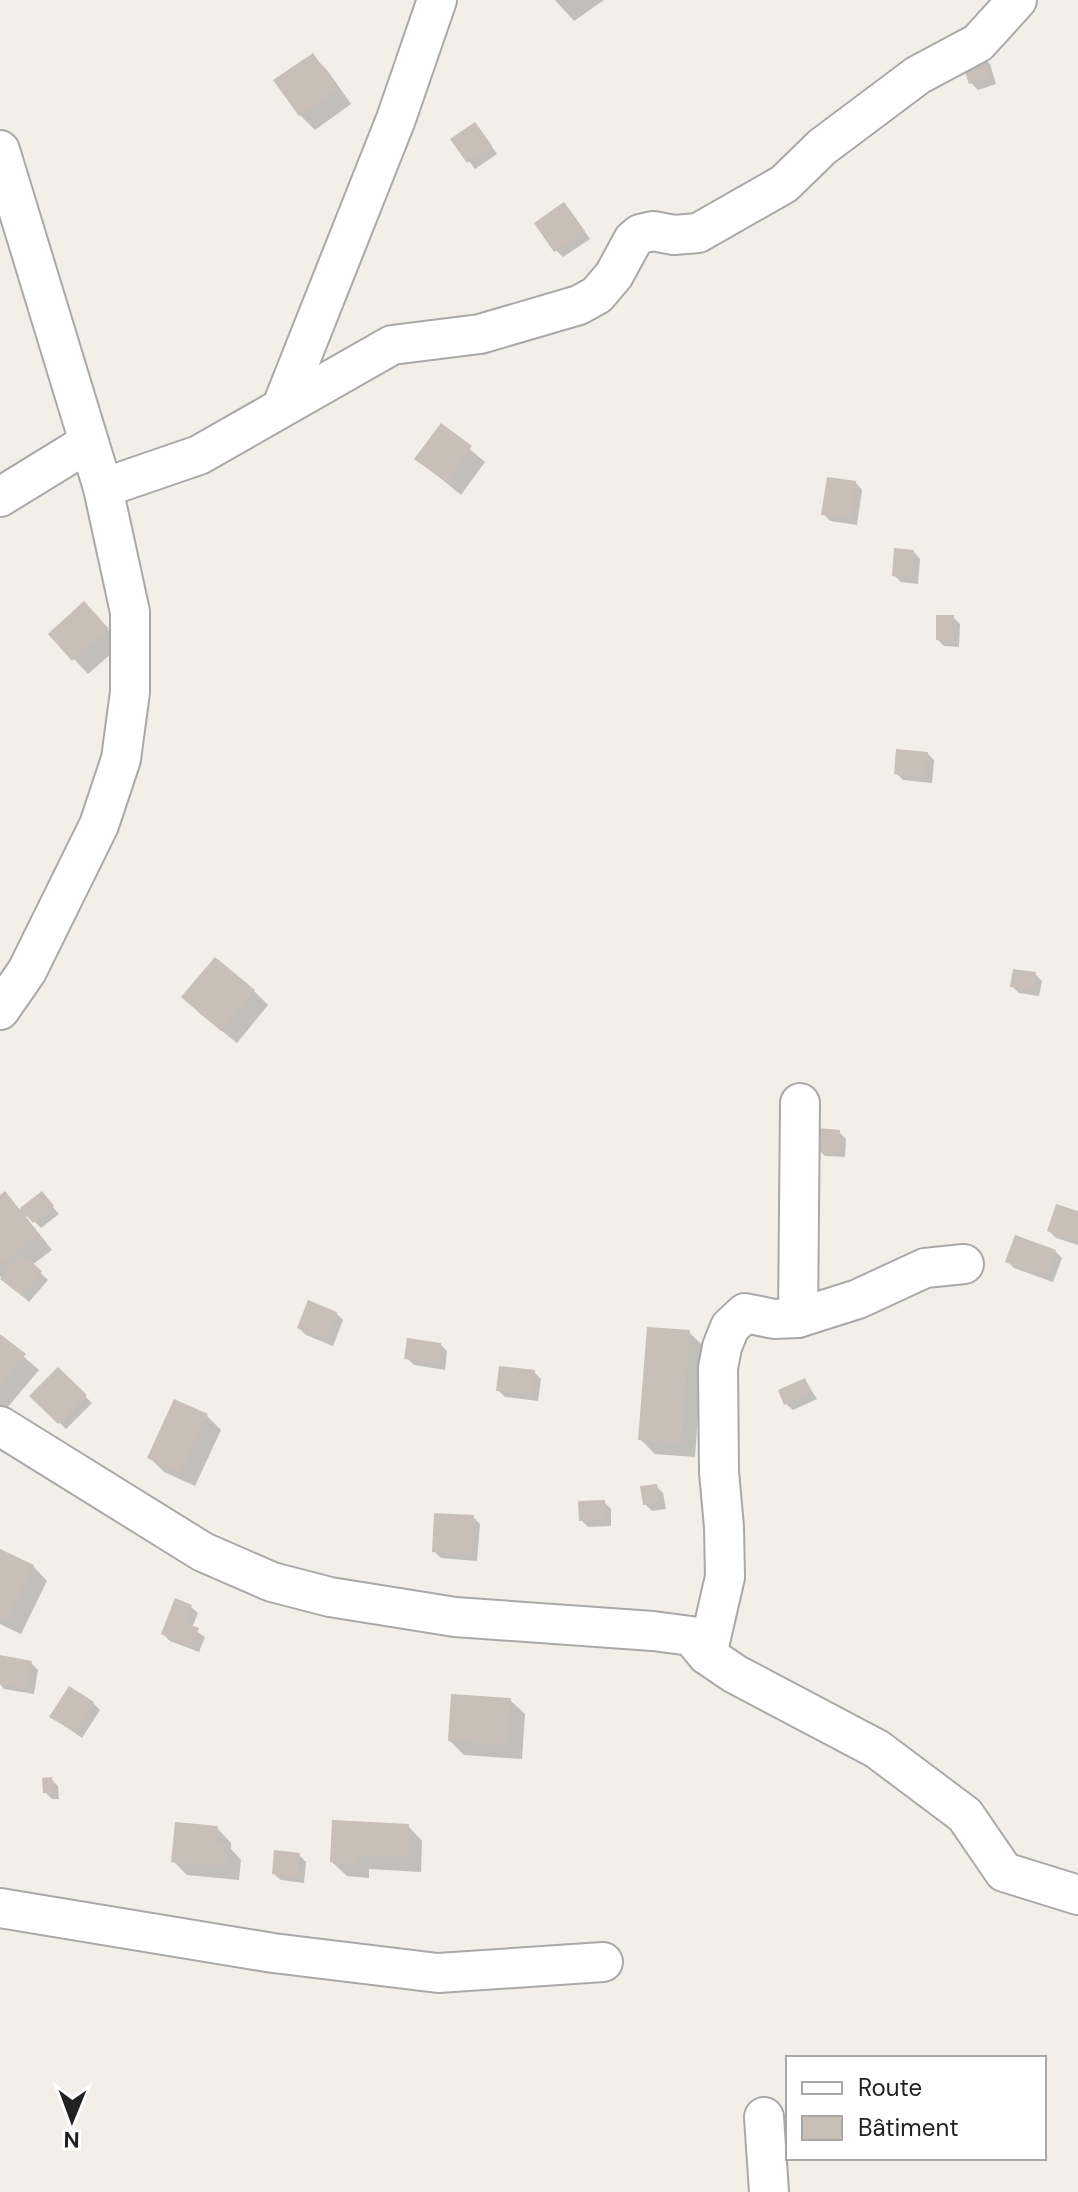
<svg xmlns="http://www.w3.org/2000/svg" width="1078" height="2192" viewBox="0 0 1078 2192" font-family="'DM Sans',sans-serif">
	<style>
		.shadow { fill: #0003 }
		.building { fill: #c8bfb7 }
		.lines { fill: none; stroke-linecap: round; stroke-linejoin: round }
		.street-casing { stroke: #a9a9a9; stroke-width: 42 }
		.street { stroke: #fff; stroke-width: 38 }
	</style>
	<rect width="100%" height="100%" fill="#f2efe8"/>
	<g class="shadow">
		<polygon points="555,0 604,0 574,21"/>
		<polygon points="313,56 327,70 351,104 315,130 300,115 276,81"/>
		<polygon points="983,58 990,64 996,84 978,90 971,83"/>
		<polygon points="481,131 497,154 475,169 453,140"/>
		<polygon points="570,211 590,239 563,257 556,250"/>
		<polygon points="441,425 485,462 461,495 417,459"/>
		<polygon points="856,483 862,490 857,525 830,521 824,514"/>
		<polygon points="914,552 920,559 918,584 901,582 894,575"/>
		<polygon points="953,617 960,624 959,647 944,646 938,640"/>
		<polygon points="98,619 121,645 88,674 51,634"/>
		<polygon points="927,753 934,760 932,783 903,780 896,773"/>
		<polygon points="1035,974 1042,981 1039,996 1019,993 1012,986"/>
		<polygon points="254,991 268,1005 237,1043 198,1012"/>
		<polygon points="839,1132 846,1139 845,1157 825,1156 818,1149"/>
		<polygon points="4,1194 20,1210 41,1194 59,1214 41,1228 28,1215 26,1217 52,1250 32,1265 48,1280 29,1302 0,1276 0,1197"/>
		<polygon points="1078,1213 1078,1245 1056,1238 1049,1231"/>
		<polygon points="1055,1251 1062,1258 1053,1282 1014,1268 1007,1261"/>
		<polygon points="336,1313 343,1320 333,1346 306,1335 299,1328"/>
		<polygon points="689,1332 703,1346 695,1457 655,1454 640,1439"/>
		<polygon points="0,1336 39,1370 1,1415 0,1414"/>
		<polygon points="440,1344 447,1351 445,1370 414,1365 407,1358"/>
		<polygon points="58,1370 92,1403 66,1429 32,1396"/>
		<polygon points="534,1372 541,1379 538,1401 505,1397 498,1390"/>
		<polygon points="805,1380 817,1399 793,1410 786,1404"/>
		<polygon points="207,1416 221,1430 195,1486 164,1472 149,1457"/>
		<polygon points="656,1486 663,1493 666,1509 652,1511 645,1504"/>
		<polygon points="604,1502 611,1509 611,1526 588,1527 581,1520"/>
		<polygon points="473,1517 480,1524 477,1561 441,1558 434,1551"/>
		<polygon points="0,1551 33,1566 47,1581 21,1634 0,1624"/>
		<polygon points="191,1607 198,1613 192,1628 205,1637 199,1652 170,1641 163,1634"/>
		<polygon points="31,1663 38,1670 34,1694 4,1689 0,1684 0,1668"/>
		<polygon points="510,1700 525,1714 522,1759 464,1755 450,1741"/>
		<polygon points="93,1703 100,1710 82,1738 52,1717"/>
		<polygon points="51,1779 58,1786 59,1799 52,1799 45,1792"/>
		<polygon points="408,1826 422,1841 421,1872 369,1869 369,1878 347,1876 332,1862"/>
		<polygon points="217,1828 231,1843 231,1849 241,1860 239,1880 187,1875 173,1861"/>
		<polygon points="299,1855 306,1862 304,1883 281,1880 274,1874"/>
	</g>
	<g class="building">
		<polygon points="313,53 338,89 299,116 273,80"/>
		<polygon points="983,55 991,77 969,84 962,63"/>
		<polygon points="475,122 492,146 467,163 450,139"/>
		<polygon points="564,202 585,231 554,252 534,223"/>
		<polygon points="441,423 472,446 446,482 414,459"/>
		<polygon points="827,477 856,481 851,519 821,515"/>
		<polygon points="894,548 914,550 912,578 892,576"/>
		<polygon points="84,601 109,629 72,661 48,634"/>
		<polygon points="936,615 954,615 953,641 936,640"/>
		<polygon points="896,749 928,752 925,777 894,774"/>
		<polygon points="215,957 255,990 221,1031 181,997"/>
		<polygon points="1013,969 1036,972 1033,990 1010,987"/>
		<polygon points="818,1128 840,1130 839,1151 816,1150"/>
		<polygon points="5,1191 39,1234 0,1265 0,1195"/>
		<polygon points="42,1191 54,1206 33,1223 20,1208"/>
		<polygon points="1056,1204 1078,1211 1078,1242 1047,1231"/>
		<polygon points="1015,1235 1056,1250 1047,1277 1005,1262"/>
		<polygon points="22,1254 42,1271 22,1296 0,1279"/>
		<polygon points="308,1300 337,1312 326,1340 297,1328"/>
		<polygon points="647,1327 690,1330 681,1443 638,1440"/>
		<polygon points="0,1334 26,1354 0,1385"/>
		<polygon points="407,1338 441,1343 438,1364 404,1359"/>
		<polygon points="499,1366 535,1370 532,1395 496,1391"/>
		<polygon points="58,1367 87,1395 58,1424 29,1396"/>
		<polygon points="805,1378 812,1392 784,1405 778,1390"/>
		<polygon points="174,1399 208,1414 180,1473 147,1458"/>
		<polygon points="657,1484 660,1502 643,1505 640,1486"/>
		<polygon points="605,1500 605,1520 579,1521 578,1501"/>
		<polygon points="434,1513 474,1515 471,1555 432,1552"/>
		<polygon points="0,1549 34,1565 6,1621 0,1618"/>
		<polygon points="175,1598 192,1605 185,1623 199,1628 192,1646 161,1634"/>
		<polygon points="0,1655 32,1661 27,1689 0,1683"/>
		<polygon points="69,1686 94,1702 75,1732 49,1717"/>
		<polygon points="451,1694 511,1698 508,1745 448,1741"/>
		<polygon points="52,1777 53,1793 43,1793 42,1778"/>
		<polygon points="332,1820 409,1824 407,1858 356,1855 355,1864 330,1862"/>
		<polygon points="175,1822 218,1826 216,1842 228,1844 225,1866 171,1862"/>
		<polygon points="274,1850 300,1853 297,1877 272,1874"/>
	</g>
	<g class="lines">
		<defs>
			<g id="street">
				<polyline points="0,150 103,488 130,612 130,692 121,759 99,825 27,971 0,1010"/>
				<polyline points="282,406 396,119 437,0"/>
				<polyline points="103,488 199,455 392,345 480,334 579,305 597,295 614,275 633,240 640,234 653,231 674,235 698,233 784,184 822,147 918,75 978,43 1017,0"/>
				<polyline points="0,497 88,443"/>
				<polyline points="798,1318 800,1103"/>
				<polyline points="0,1426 203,1552 272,1582 330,1597 455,1617 653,1631 691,1636 707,1655 735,1674 877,1749 965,1815 1004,1872 1078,1895"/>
				<polyline points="707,1655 725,1577 724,1527 719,1472 718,1368 722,1347 730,1327 745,1313 774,1319 798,1318 858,1299 925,1268 964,1264"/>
				<polyline points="0,1908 273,1953 438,1973 603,1962"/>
				<polyline points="764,2117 769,2192"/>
			</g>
		</defs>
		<use href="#street" class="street-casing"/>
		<use href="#street" class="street"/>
	</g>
	<rect x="786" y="2056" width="260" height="104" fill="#ffffff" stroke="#a7a7a7" stroke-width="2"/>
	<rect x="802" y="2082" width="40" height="12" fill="#ffffff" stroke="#a7a7a7" stroke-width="2"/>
	<text x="858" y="2096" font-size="24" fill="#222222">Route</text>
	<rect x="802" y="2116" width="40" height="24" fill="#c8bfb7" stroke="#a7a7a7" stroke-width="2"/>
	<text x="858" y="2136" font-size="24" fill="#222222">Bâtiment</text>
	<g transform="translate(72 2120) rotate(181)" stroke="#ffffff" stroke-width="6" paint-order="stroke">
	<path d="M0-6L14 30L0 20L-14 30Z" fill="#222222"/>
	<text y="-12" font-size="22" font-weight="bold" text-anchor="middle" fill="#222222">N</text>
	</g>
</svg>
